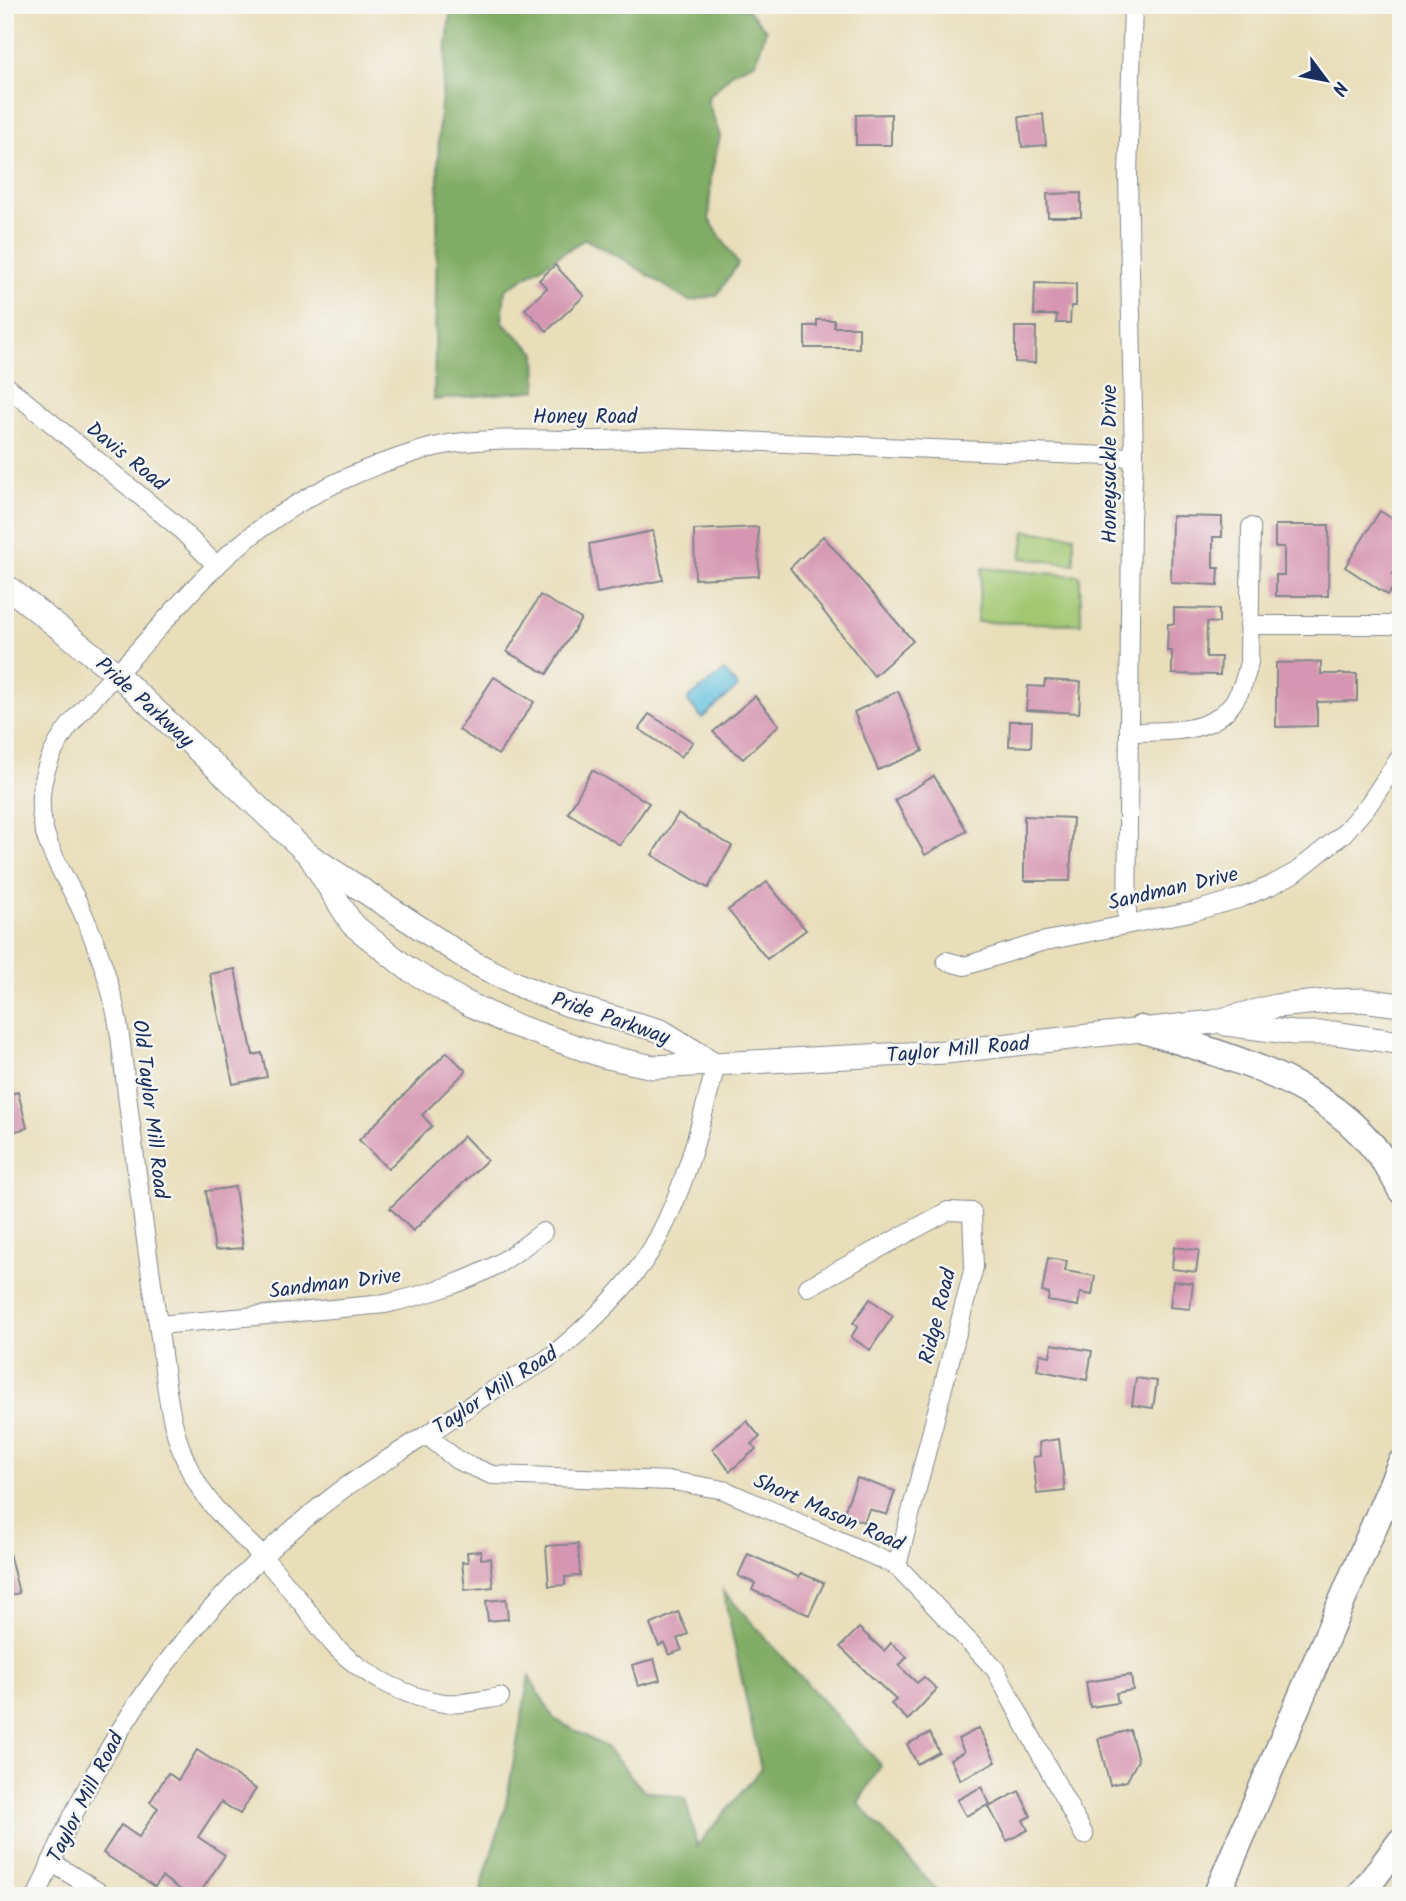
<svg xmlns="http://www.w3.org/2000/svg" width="1406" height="1901" viewBox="0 0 1406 1901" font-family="Kalam,sans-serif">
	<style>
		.green { fill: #a1c771; stroke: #5e7b68; stroke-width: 2 }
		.forest { fill: #80ac63; stroke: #4e6e60; stroke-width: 2 }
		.water { fill: #5fbfdd; stroke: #3d779e; stroke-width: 2 }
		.building { fill: #d696b1 }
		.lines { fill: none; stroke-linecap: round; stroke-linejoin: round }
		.minor-casing { stroke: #82868c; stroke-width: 20 }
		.major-casing { stroke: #82868c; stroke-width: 25 }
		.highway-casing { stroke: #82868c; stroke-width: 29 }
		.minor { stroke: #fff; stroke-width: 18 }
		.major { stroke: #fff; stroke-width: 23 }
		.highway { stroke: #fff; stroke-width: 26 }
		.labels { text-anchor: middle; stroke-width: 5; stroke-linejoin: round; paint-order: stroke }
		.street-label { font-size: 21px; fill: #1b2f5e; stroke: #f6f6f2 }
	</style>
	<rect width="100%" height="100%" fill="#f6f6f2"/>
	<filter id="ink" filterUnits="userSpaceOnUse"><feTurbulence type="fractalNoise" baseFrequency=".0143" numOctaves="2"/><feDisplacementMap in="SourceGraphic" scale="14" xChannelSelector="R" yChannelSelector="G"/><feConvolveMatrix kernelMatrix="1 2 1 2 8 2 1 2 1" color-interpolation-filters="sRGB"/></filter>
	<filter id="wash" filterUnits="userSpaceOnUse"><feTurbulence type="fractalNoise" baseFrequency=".00686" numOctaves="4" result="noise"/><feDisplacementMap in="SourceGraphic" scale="28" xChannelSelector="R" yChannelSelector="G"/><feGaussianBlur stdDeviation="1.57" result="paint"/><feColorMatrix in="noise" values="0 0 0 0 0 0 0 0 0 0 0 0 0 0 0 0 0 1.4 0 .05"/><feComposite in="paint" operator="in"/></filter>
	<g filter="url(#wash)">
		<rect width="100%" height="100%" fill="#e8deba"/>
		<g class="green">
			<polygon points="1025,531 1074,536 1074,564 1021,558"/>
			<polygon points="982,568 1080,576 1081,624 977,622"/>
		</g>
		<g class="forest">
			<polygon points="451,5 728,5 748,10 766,30 756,62 733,72 707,99 720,136 711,175 709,219 738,264 717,295 689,301 623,259 585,239 505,290 502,322 536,353 537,390 434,400 439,124"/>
			<polygon points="723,1591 881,1765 858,1803 942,1896 481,1896 482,1884 505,1809 529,1676 554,1719 606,1747 643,1790 685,1798 697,1846 761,1769"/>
		</g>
		<polygon class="water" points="724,671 738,687 702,718 687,700"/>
		<g id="blocks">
			<g class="building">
				<polygon points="891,114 891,145 856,145 856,115"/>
				<polygon points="1043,114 1046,145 1022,147 1019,117"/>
				<polygon points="1081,193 1081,217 1048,217 1047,194"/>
				<polygon points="555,265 584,296 547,331 525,309 547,288 539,280"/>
				<polygon points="1035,283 1076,284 1076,306 1071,306 1070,323 1056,323 1057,315 1034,315"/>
				<polygon points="817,320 834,320 834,327 859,327 859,348 805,348 805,326 817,326"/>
				<polygon points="1015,327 1036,327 1035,363 1015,362"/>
				<polygon points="1380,511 1401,524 1401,561 1393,574 1399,578 1388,595 1345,567"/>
				<polygon points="1172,516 1222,517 1222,537 1213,537 1213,568 1219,568 1218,585 1171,583"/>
				<polygon points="1275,525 1329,525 1328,596 1276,596 1276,575 1284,575 1284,547 1275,547"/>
				<polygon points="758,527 759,576 695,579 694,530"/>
				<polygon points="653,531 663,580 597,593 589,544"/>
				<polygon points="823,536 913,641 874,676 790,568"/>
				<polygon points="540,595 581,619 547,674 507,652"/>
				<polygon points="1174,608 1219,609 1219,623 1207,622 1206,657 1221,657 1220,675 1172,674 1172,651 1167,651 1168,624 1174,624"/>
				<polygon points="1321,662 1321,674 1357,674 1357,701 1317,702 1317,726 1276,727 1276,663"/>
				<polygon points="494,677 534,702 498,755 459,730"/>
				<polygon points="1045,680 1081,682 1079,713 1026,710 1028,686 1044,687"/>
				<polygon points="898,691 923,751 878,770 854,712"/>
				<polygon points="755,696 779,725 743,759 713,732"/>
				<polygon points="649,714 693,742 681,757 639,729"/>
				<polygon points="1010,721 1032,721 1031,747 1009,746"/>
				<polygon points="592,770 649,803 620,845 568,813"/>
				<polygon points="934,776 967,831 925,855 895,800"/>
				<polygon points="678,814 732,846 708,888 652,855"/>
				<polygon points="1024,816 1073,818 1070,881 1024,881"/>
				<polygon points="767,882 806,930 767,959 728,910"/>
				<polygon points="235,969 253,1055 262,1053 267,1077 233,1084 210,974"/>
				<polygon points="447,1052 466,1071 422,1115 432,1126 388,1169 359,1140"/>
				<polygon points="5,1090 7,1095 18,1092 27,1128 5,1134"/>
				<polygon points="464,1136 487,1160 413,1231 390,1208"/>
				<polygon points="235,1187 243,1248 215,1250 206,1191"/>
				<polygon points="1174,1247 1199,1250 1196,1272 1172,1269"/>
				<polygon points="1048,1258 1067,1261 1065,1271 1095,1276 1092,1295 1080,1293 1078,1306 1048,1301 1049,1293 1042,1292"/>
				<polygon points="1173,1281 1193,1283 1190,1309 1170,1307"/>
				<polygon points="870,1299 893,1316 870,1350 851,1337 858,1326 853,1323"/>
				<polygon points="1052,1344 1092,1351 1087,1380 1037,1370 1040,1354 1050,1356"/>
				<polygon points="1136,1378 1157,1381 1153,1408 1132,1405"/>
				<polygon points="747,1421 760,1437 752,1444 756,1449 730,1471 712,1449"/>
				<polygon points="1059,1439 1065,1491 1037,1494 1033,1457 1040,1456 1039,1442"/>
				<polygon points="857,1478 895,1491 887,1515 869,1509 864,1522 843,1515"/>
				<polygon points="5,1537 19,1593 5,1597"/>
				<polygon points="578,1544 580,1576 565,1577 565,1585 549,1586 546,1546"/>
				<polygon points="481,1551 481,1559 490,1558 493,1587 465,1590 462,1562 468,1562 467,1552"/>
				<polygon points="748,1554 799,1577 801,1573 824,1583 809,1615 752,1590 755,1583 738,1576"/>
				<polygon points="506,1599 508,1619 488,1621 486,1601"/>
				<polygon points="678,1612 688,1634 677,1639 682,1650 669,1655 664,1643 659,1646 650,1625"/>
				<polygon points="859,1628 884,1651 891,1643 907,1657 899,1666 917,1683 924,1677 937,1689 908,1720 891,1704 896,1700 840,1647"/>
				<polygon points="654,1659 660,1680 638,1686 632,1665"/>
				<polygon points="1131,1675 1133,1690 1116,1693 1118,1703 1090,1707 1086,1682"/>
				<polygon points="979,1728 996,1762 960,1780 950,1759 964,1752 958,1739"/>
				<polygon points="1130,1730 1138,1760 1127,1781 1110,1785 1098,1739"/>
				<polygon points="930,1733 939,1752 917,1764 907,1744"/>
				<polygon points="197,1750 256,1789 240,1814 221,1802 198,1837 225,1855 198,1896 190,1896 162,1877 155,1887 103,1853 121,1825 139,1837 158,1808 150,1802 168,1773 178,1780"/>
				<polygon points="981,1787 990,1804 966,1816 957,1800"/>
				<polygon points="1019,1791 1031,1816 1023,1820 1028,1830 1007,1841 989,1807"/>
			</g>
		</g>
	</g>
	<g filter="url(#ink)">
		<use href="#blocks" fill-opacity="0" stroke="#82868c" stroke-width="2"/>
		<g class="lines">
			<defs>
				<g id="minor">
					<polyline points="5,385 177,526 217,566"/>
					<polyline points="1249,625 1390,625 1401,621"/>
					<path d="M1129,732C1189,731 1235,734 1249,662L1251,527"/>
					<polyline points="1127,923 1131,520 1134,457 1128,176 1133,5"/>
					<polyline points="946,961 965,966 1041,942 1195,911 1241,898 1270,886 1296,872 1343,834 1369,804 1401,756"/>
					<polyline points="808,1287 948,1211 972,1212 974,1267 897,1566"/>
					<path d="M159,1325L385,1304C424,1295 463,1284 498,1264C514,1255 528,1243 543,1232"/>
					<polyline points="427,1435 457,1460 492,1475 673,1481 724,1490 897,1566 995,1669 1084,1835"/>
					<path d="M500,1697C482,1700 463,1705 444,1703C407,1698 362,1674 336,1647C323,1633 313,1617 301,1602C287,1585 273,1568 258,1552C236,1530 211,1509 196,1481C166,1431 166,1373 157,1317C143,1223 131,1130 120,1036C114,992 99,949 81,909C63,871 38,840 41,796C44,738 96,697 132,657C156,631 178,605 202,580C253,527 315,488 383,463C407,455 431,446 456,443C500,437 544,440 588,440C614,440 639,439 664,438L1134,457"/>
					<polyline points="51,1862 105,1896"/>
					<path d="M37,1896C103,1731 197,1599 339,1492C366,1472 395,1455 423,1437C447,1422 469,1406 492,1391C511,1379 532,1370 550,1357C587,1328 636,1280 658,1238C686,1185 701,1123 716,1065"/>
				</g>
				<g id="major">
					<polyline points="5,585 117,674 309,855 472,962 523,987 569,1005 661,1031 716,1065"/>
					<polyline points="309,855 352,924 407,968 459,999 508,1023 603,1056 653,1067 946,1052 1213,1022 1276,1006 1329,1001 1362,1000 1401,1005"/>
					<polyline points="1226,1024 1294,1033 1335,1033 1401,1043"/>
				</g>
				<g id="highway">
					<path d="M1141,1029C1241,1061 1351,1086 1401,1190"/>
					<polyline points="1216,1896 1401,1463"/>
					<polyline points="1360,1896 1401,1841"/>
				</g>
			</defs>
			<use href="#minor" class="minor-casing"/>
			<use href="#major" class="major-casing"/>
			<use href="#highway" class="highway-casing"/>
			<use href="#minor" class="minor"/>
			<use href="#major" class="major"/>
			<use href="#highway" class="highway"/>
		</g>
	</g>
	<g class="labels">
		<g class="street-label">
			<text x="585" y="423">Honey Road</text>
			<text transform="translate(127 456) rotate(39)" y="7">Davis Road</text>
			<text transform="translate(1109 464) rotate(-90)" y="7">Honeysuckle Drive</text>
			<text transform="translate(145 702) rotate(42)" y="7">Pride Parkway</text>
			<text transform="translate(1173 888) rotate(-13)" y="7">Sandman Drive</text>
			<text transform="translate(611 1018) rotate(19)" y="7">Pride Parkway</text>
			<text transform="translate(958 1049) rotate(-5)" y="7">Taylor Mill Road</text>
			<text transform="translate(151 1109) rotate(83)" y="7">Old Taylor Mill Road</text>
			<text transform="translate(335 1283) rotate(-7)" y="7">Sandman Drive</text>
			<text transform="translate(937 1316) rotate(-76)" y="7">Ridge Road</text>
			<text transform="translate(495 1390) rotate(-33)" y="7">Taylor Mill Road</text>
			<text transform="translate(829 1512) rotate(24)" y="7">Short Mason Road</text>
			<text transform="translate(85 1797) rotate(-63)" y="7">Taylor Mill Road</text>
		</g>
	</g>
	<rect width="1406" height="1901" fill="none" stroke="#f6f6f2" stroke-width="28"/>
	<g transform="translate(1326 80) rotate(122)" stroke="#f6f6f2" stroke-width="5" paint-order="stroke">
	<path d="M0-5L12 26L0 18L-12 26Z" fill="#1b2f5e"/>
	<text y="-10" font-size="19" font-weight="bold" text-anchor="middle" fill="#1b2f5e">N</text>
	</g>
</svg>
